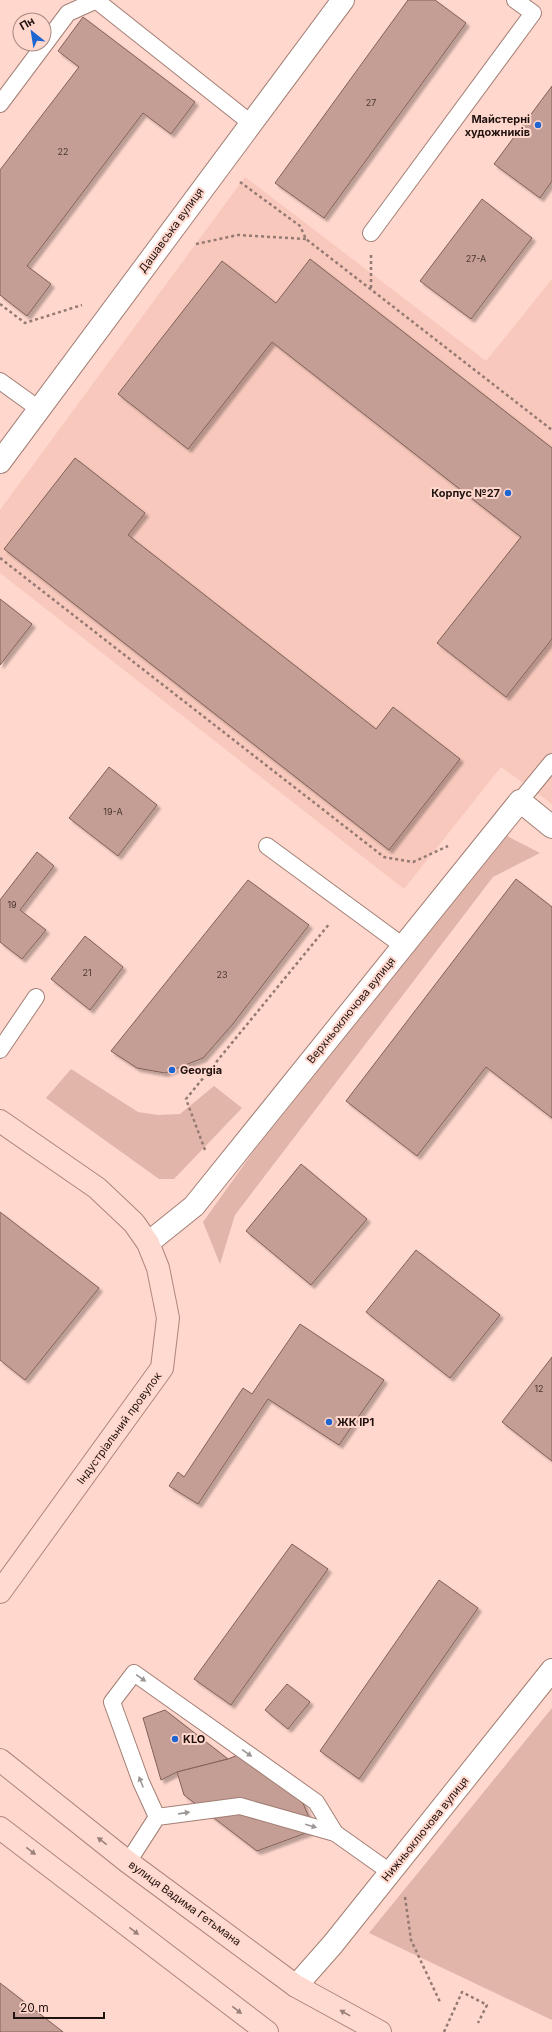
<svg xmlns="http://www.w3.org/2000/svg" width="552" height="2032" viewBox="0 0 552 2032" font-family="Inter,sans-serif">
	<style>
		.built { fill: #f7c8bb }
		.green { fill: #e1b5aa }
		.building { fill: #c49e94; stroke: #826057; filter: url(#shadow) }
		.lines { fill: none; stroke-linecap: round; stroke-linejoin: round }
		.lane-casing { stroke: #a37f75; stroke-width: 18 }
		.street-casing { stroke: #a37f75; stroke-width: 24 }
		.primary-casing { stroke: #b08579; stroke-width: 24 }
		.path { stroke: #957a73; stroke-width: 2.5; stroke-dasharray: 3 3; stroke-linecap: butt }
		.lane { stroke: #fff; stroke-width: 16 }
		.street { stroke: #fff; stroke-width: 22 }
		.primary { stroke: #fedad1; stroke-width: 22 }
		.oneway { fill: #9b9593 }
		.oneway2 { fill: #9a807a }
		.poi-dot { fill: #1d65d0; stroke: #ffd7cd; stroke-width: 1.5 }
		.labels { text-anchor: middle; stroke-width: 4; stroke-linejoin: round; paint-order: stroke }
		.number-label { font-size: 9px; fill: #493630 }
		.poi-label { font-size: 11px; font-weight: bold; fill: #20130f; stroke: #ffd7cd; text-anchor: start }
		.street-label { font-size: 11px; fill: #20130f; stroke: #ffd7cd }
	</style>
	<defs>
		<filter id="shadow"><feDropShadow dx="3.5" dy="3.5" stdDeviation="1" flood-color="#0004"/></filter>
	</defs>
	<rect width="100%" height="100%" fill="#ffd7cd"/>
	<polygon class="built" points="245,177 486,361 552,279 552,804 501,767 404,889 0,573 0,510"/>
	<g class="green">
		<polygon points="507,836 540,853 493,877 235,1215 220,1264 203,1222 253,1152"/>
		<polygon points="71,1069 138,1112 158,1115 180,1114 214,1086 242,1108 174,1179 159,1179 46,1098"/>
		<polygon points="552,1708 552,2020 369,1933"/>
	</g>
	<g class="building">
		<polygon points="408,0 435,0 466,23 324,218 275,183"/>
		<polygon points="83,17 195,102 171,134 143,113 27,266 51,284 27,316 0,295 0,170 79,67 58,51"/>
		<polygon points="552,86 552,181 540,198 494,164"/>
		<polygon points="482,199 532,238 471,319 420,281"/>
		<polygon points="310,259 552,448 552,639 506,697 437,643 521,537 272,342 188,449 118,394 222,261 276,303"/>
		<polygon points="75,458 145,513 128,535 376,729 393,707 460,759 389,850 4,549"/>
		<polygon points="0,599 32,624 0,665"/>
		<polygon points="109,767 157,805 118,856 69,818"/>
		<polygon points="37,852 54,866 20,910 46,930 22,959 0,942 0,900"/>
		<polygon points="516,879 552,907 552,1118 486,1067 417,1156 346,1101"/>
		<polygon points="248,880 309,925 232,1025 203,1058 165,1073 137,1068 111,1051"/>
		<polygon points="85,936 123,967 90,1010 51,979"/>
		<polygon points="301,1164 367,1219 311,1285 246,1231"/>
		<polygon points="0,1212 99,1288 25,1380 0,1360"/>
		<polygon points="416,1250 500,1315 450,1378 366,1312"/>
		<polygon points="300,1324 384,1380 339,1445 268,1399 198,1504 169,1486 178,1472 184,1477 243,1388 252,1394"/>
		<polygon points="552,1357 552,1461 502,1422"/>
		<polygon points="292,1544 328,1569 231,1705 194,1679"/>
		<polygon points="439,1580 478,1608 359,1779 320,1751"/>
		<polygon points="287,1684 310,1702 288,1729 265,1710"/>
		<polygon points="165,1710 228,1759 177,1772 161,1780 143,1718"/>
		<polygon points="240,1754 303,1803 314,1830 257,1851 184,1795 177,1772 228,1759"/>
		<polygon points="0,1983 63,2032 0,2032"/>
	</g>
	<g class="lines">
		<defs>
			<g id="lane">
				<polyline points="97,1 252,124"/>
				<polyline points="0,104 68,13 97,0"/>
				<polyline points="371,233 533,13 515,0"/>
				<polyline points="0,381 39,409"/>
				<polyline points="520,801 552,762"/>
				<polyline points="267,846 403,946"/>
				<polyline points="0,1050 36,997"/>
				<polyline points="157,1817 141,1782 112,1702 134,1673 316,1802 335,1833"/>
				<polyline points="128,1862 157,1817 240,1806 335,1833 390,1872"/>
			</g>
			<g id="street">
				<polyline points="0,462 343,0"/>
				<polyline points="148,1243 194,1206 520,801 552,827"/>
				<polyline points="296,1986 333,1944 552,1670"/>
			</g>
			<g id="primary">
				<polyline points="0,1121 97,1188 134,1223 148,1243 158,1268 168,1318 162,1368 0,1592"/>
				<polyline points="0,1760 128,1862 296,1986 380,2032"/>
				<polyline points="0,1828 267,2032"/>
			</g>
		</defs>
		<use href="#lane" class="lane-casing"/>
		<use href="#street" class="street-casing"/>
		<use href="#primary" class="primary-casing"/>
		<g class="path">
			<polyline points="240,182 300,226 306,239 552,430"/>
			<polyline points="196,244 238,235 306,239"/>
			<polyline points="371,255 371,289"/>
			<polyline points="0,304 25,323 82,305"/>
			<polyline points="0,558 384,857 413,862 448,846"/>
			<polyline points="205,1150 186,1099 330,923"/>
			<polyline points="405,1897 411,1940 440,2002"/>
			<polyline points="444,2032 462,1992 487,2005 478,2023"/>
		</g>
		<use href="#lane" class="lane"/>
		<use href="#street" class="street"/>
		<use href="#primary" class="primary"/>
	</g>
	<defs><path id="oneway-solid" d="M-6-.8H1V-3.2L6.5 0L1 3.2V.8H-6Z"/></defs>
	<g class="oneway">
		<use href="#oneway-solid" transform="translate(141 1678) rotate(35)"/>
		<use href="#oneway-solid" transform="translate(247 1753) rotate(35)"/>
		<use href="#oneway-solid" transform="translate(141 1782) rotate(-112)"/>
		<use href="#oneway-solid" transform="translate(184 1813) rotate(-8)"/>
		<use href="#oneway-solid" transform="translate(311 1826) rotate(16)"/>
	</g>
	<g class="oneway2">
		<use href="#oneway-solid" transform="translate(102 1841) rotate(-142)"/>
		<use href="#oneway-solid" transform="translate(31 1851) rotate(38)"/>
		<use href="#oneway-solid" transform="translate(134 1931) rotate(38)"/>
		<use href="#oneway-solid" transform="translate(237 2010) rotate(38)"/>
		<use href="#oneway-solid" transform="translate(345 2013) rotate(-151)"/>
	</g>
	<g class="poi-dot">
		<circle cx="538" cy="125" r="4"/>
		<circle cx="508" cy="493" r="4"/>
		<circle cx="172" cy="1070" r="4"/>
		<circle cx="329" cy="1422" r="4"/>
		<circle cx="175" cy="1739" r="4"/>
	</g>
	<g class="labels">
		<g class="number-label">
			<text x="371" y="106">27</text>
			<text x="63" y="155">22</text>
			<text x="476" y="262">27-А</text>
			<text x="113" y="815">19-А</text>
			<text x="12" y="908">19</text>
			<text x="87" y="976">21</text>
			<text x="222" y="978">23</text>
			<text x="539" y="1392">12</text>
		</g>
		<g class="poi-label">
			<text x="530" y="123" text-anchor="end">Майстерні<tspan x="530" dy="13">художників</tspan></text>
			<text x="500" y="497" text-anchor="end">Корпус №27</text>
			<text x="180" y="1074">Georgia</text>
			<text x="337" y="1426">ЖК IP1</text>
			<text x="183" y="1743">KLO</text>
		</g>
		<g class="street-label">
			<text transform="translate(171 230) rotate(-54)" y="4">Дашавська вулиця</text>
			<text transform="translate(351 1010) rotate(-51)" y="4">Верхньоключова вулиця</text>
			<text transform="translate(119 1428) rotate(-54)" y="4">Індустріальний провулок</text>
			<text transform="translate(425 1829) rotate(-51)" y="4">Нижньоключова вулиця</text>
			<text transform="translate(185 1903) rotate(36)" y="4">вулиця Вадима Гетьмана</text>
		</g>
	</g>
	<g transform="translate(32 32) rotate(330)"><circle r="19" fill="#ffd7cd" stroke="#a68981"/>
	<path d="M0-3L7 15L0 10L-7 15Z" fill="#1d65d0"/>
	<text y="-6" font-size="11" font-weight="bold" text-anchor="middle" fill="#20130f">Пн</text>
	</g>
	<path d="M14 2012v6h90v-6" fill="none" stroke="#20130f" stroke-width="2"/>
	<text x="20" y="2012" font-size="12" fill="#20130f" stroke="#ffd7cd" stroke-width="3" paint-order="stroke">20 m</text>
</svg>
